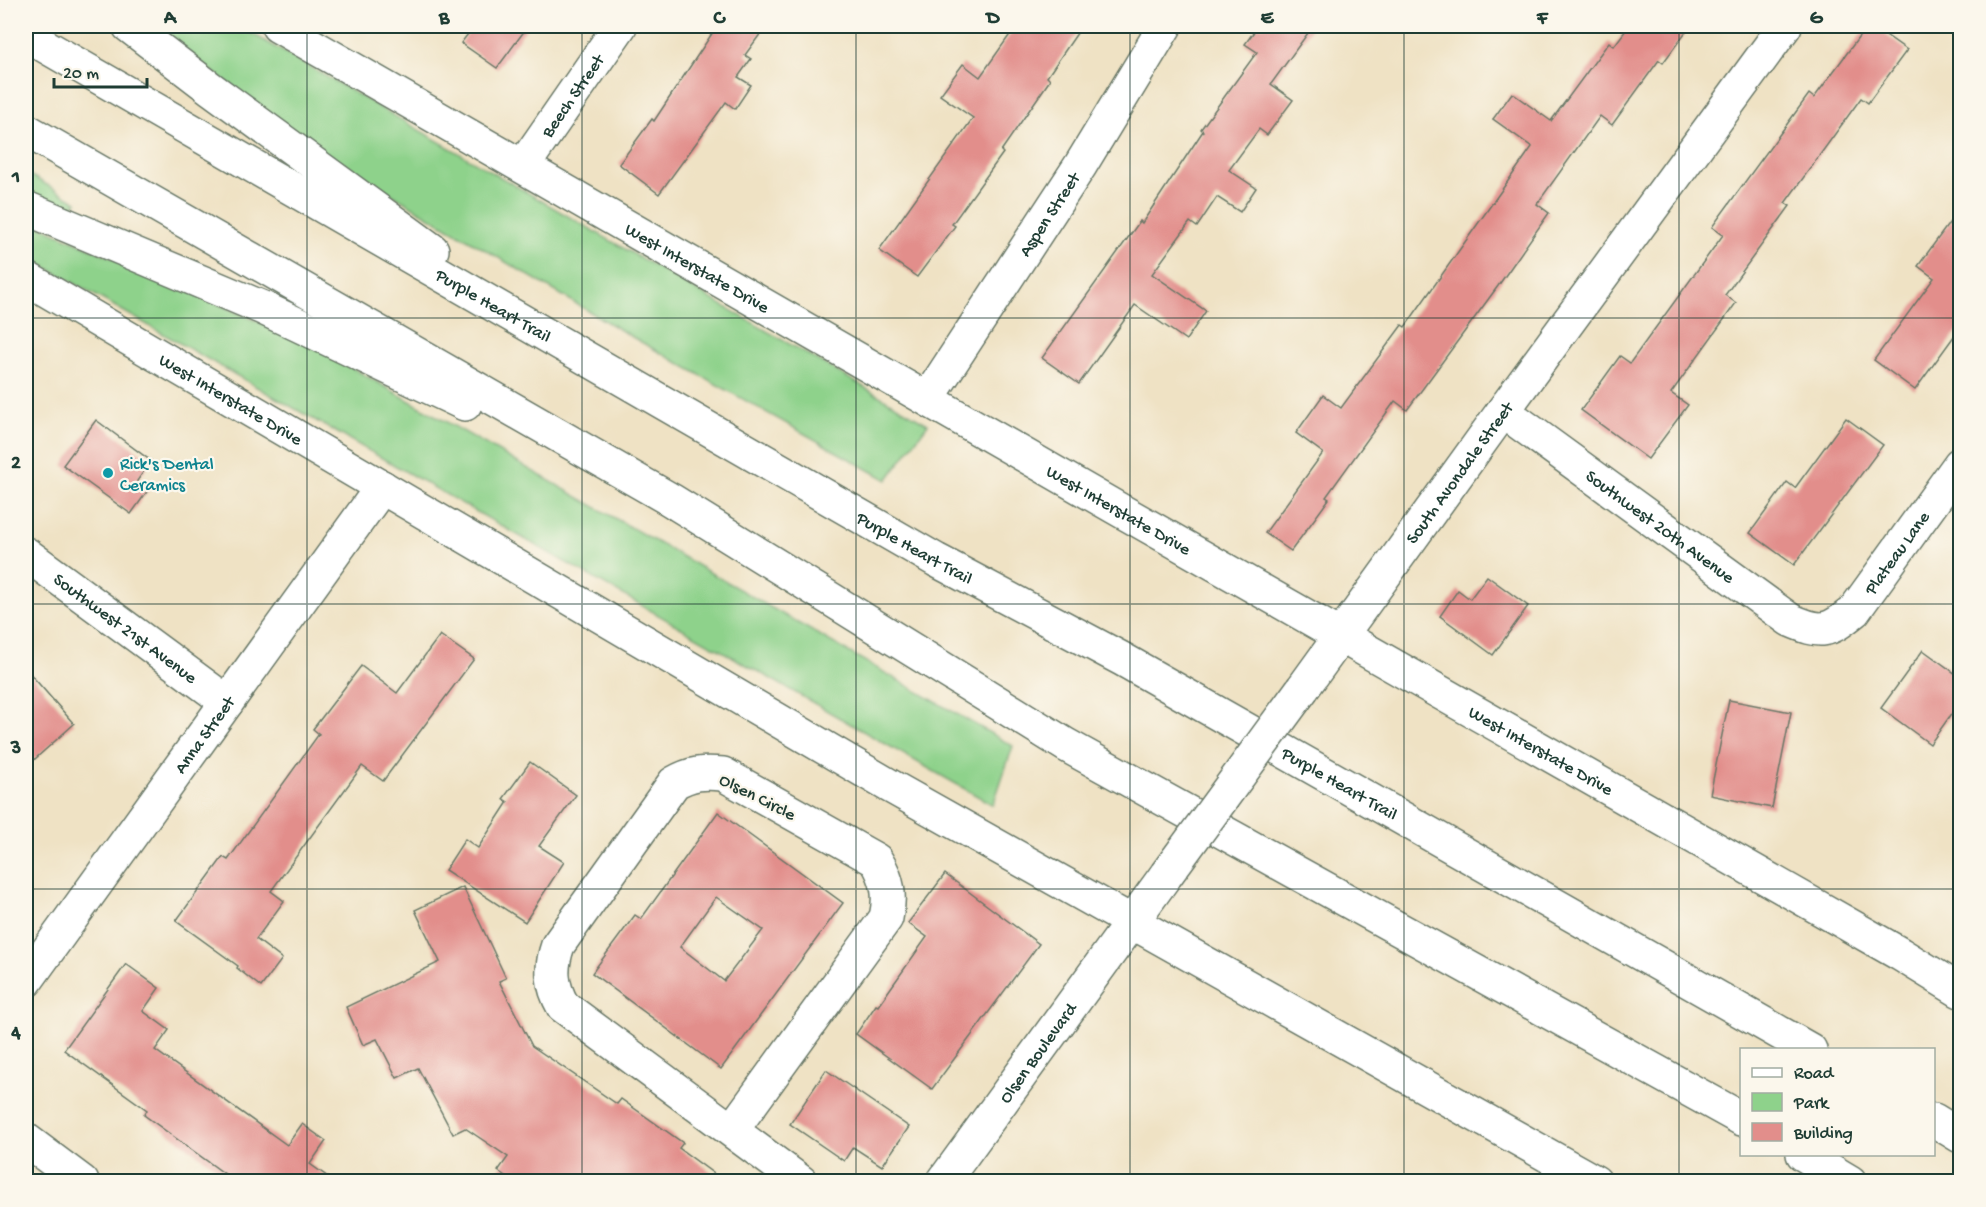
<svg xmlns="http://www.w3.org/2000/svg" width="1986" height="1207" viewBox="0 0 1986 1207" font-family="'Gochi Hand',sans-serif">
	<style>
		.green { fill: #8ed28b; stroke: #568860; stroke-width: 1.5 }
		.building { fill: #e28e8b; fill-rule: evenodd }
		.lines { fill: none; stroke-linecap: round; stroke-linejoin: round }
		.street-casing { stroke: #687766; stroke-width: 36 }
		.secondary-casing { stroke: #687766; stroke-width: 36 }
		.highway-casing { stroke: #687766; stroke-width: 36 }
		.street { stroke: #fff; stroke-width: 33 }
		.secondary { stroke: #fff; stroke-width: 33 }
		.highway { stroke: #fff; stroke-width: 33 }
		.secondary-bridge-casing { stroke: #687766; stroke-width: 36; stroke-linecap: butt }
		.secondary-bridge { stroke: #fff; stroke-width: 33 }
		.grid { fill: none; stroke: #1f3d34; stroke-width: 1.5; stroke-opacity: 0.55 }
		.culture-dot { fill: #0f9aa8; stroke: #fbf7ec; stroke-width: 2 }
		.labels { text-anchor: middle; stroke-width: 4.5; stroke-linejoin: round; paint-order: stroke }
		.street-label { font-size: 18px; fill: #1f3d34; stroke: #fbf7ec }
		.culture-label { font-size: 18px; fill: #0d838f; stroke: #fbf7ec; text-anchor: start }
		.neatline { fill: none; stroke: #1f3d34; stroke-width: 2 }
		.grid-label { font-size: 20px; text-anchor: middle; font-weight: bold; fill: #1f3d34 }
	</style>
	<rect width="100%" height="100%" fill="#fbf7ec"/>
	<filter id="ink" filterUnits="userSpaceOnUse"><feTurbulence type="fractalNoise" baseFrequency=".0167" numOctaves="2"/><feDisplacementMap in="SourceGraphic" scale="12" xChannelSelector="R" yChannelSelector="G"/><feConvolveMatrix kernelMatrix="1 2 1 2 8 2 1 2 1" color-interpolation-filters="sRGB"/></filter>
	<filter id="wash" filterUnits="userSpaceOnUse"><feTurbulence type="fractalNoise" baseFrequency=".008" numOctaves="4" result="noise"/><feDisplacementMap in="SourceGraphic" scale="24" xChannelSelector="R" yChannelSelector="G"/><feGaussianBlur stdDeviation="1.35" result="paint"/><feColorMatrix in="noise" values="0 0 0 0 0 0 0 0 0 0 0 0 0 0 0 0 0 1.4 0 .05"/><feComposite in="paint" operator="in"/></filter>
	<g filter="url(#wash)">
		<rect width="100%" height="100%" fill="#efe2c4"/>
		<g class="green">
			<polygon points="151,26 239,26 928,424 887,480 634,338 322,153"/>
			<polygon points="26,173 77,202 66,213 26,195"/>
			<polygon points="26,220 314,346 1013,746 993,805 26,256"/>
		</g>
		<g id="blocks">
			<g class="building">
				<polygon points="474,26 528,26 497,68 461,43"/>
				<polygon points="717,26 766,26 745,55 751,59 738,77 751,85 735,109 726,102 659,194 619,164 652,119 654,121"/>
				<polygon points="1016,26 1082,26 1047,77 1050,80 1001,151 1003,153 952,224 955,226 917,277 879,250 973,118 940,95 963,64 980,77"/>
				<polygon points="1258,26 1313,26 1271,84 1293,100 1267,135 1259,129 1229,170 1256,188 1240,212 1217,197 1197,227 1190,222 1152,274 1206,311 1186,340 1135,305 1079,384 1042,358 1140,221 1142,223 1203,131 1201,129 1257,52 1245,44"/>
				<polygon points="1629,26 1690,26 1663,63 1659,60 1612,125 1600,116 1537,204 1549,213 1498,286 1407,410 1395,401 1326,497 1329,499 1291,551 1265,533 1323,453 1296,433 1323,395 1341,408 1402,325 1405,327 1532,147 1493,119 1512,93 1551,121 1609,42 1614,46"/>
				<polygon points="1867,26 1873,26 1907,50 1868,103 1861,98 1785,203 1790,206 1725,295 1736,303 1671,393 1688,405 1648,459 1581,410 1620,356 1630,363 1723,235 1712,227 1809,94 1814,98"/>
				<polygon points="1960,208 1960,328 1915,390 1874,360 1934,278 1918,266"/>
				<polygon points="1846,418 1883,445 1794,565 1750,533 1787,482 1795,488"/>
				<polygon points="96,420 151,461 137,481 149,489 131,514 63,465"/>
				<polygon points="1487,576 1528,606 1493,655 1440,616 1458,590 1470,599"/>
				<polygon points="440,635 474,659 383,781 362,766 271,891 284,901 256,939 282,959 261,987 237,968 238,966 176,921 223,857 228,860 319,734 313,729 361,666 397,693"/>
				<polygon points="1923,650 1960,677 1960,702 1930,744 1881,708"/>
				<polygon points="26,669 74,724 26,767"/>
				<polygon points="1729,700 1791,712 1772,808 1710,795"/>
				<polygon points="530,762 576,795 539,846 564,862 525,922 445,870 465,839 478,848 508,802 503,799"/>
				<path d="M718,812L843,903L721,1069L592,973L635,915L641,919ZM716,897L763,930L724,981L680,947Z"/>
				<polygon points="945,874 1039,944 932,1089 856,1034 876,1005 878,1006 927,937 908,923"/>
				<polygon points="463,887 506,978 499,981 532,1046 617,1104 621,1099 683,1143 679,1148 725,1182 514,1182 498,1171 508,1157 465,1128 453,1134 418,1068 397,1078 377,1039 363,1045 346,1007 440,962 415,910"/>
				<polygon points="126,964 159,988 143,1011 169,1030 155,1050 287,1145 302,1124 326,1141 310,1164 335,1182 236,1182 144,1115 147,1110 64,1050"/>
				<polygon points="826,1070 909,1127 882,1166 853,1147 844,1161 790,1124"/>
			</g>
		</g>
	</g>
	<g filter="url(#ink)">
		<use href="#blocks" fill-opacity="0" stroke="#687766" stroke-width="1.5"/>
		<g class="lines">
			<defs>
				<g id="street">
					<path id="s1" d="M523,166L620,26"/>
					<path id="s2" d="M928,398L1080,166L1165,26"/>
					<path id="s3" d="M1503,411L1790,620C1822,634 1828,632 1854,611L1960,464"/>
					<path id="s4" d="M26,554L227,702"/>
					<path id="s5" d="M26,981L382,487"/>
					<path d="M732,1130L886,918C891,896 888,879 876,860L723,774C703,772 691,773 674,783L558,945C550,968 551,985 563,1006L801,1182"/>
					<polyline points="26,1140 82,1182"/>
				</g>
				<g id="secondary">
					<path id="s6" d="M278,26L1118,509L1900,954L1960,991"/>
					<path id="s7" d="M26,278L890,786L1595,1182"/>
					<path id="s8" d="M1303,688L1503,411L1785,26"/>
					<path id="s9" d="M943,1182L1166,875"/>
				</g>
				<g id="highway">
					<polyline points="129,26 210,88 432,250"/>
					<path id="s10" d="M26,35L936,560L1122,659L1810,1050"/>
					<polyline points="26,130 671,500 1066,745 1742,1119"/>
					<polyline points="26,208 263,308 465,404"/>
					<polyline points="1934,1120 1960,1136"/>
					<polyline points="1803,1154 1850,1182"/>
				</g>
			</defs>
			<use href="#street" class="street-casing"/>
			<use href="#secondary" class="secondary-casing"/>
			<use href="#highway" class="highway-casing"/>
			<use href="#street" class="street"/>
			<use href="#secondary" class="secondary"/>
			<use href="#highway" class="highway"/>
			<defs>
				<polyline id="secondary-bridge" points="1166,875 1303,688"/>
			</defs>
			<use href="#secondary-bridge" class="secondary-bridge-casing"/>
			<use href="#secondary-bridge" class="secondary-bridge"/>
		</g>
	</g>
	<path class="grid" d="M307,26V1182M582,26V1182M856,26V1182M1130,26V1182M1404,26V1182M1679,26V1182M26,318H1960M26,604H1960M26,889H1960"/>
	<circle class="culture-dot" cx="108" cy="473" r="6"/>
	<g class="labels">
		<g class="street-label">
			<text dy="6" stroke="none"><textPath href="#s1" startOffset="86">Beech Street</textPath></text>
			<text dy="6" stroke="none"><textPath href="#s2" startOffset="220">Aspen Street</textPath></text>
			<text dy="6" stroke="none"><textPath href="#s6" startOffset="484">West Interstate Drive</textPath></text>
			<text dy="6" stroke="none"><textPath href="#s10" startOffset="540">Purple Heart Trail</textPath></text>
			<text dy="6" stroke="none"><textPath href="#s7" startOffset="238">West Interstate Drive</textPath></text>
			<text dy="6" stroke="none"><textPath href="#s8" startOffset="266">South Avondale Street</textPath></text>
			<text dy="6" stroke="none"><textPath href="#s6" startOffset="970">West Interstate Drive</textPath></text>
			<text dy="6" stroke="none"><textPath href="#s3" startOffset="195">Southwest 20th Avenue</textPath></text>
			<text dy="6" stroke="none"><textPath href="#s10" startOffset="1026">Purple Heart Trail</textPath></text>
			<text dy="6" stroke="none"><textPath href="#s3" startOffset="498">Plateau Lane</textPath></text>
			<text dy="6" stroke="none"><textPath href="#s4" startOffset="124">Southwest 21st Avenue</textPath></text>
			<text dy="6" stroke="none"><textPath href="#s5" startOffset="304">Anna Street</textPath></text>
			<text dy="6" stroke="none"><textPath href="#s6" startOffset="1456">West Interstate Drive</textPath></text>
			<text dy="6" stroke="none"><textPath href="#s10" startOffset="1512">Purple Heart Trail</textPath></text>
			<text transform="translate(758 796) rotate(27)" y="6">Olsen Circle</text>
			<text dy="6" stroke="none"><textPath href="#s9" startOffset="160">Olsen Boulevard</textPath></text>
		</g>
		<g class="culture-label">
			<text x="120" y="469">Rick's Dental<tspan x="120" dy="21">Ceramics</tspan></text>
		</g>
	</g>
	<rect width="1986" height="1207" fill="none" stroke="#fbf7ec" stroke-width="66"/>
	<rect x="1740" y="1048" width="195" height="108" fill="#fbf7ec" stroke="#a3ada2" stroke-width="1.5"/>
	<rect x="1752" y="1068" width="30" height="9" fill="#ffffff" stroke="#a3ada2" stroke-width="1.5"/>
	<text x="1794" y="1078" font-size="18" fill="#1f3d34">Road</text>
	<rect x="1752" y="1093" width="30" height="18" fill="#8ed28b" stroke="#a3ada2" stroke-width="1.5"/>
	<text x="1794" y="1108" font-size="18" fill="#1f3d34">Park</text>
	<rect x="1752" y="1123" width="30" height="18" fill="#e28e8b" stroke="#a3ada2" stroke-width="1.5"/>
	<text x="1794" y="1138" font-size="18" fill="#1f3d34">Building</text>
	<path d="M54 78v9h93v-9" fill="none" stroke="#1f3d34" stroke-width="3"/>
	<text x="63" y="78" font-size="18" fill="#1f3d34" stroke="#fbf7ec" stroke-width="4.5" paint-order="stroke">20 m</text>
	<rect x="33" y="33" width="1920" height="1141" class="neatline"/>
	<g class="grid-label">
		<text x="170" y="23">A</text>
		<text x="444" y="23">B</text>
		<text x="719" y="23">C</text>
		<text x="993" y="23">D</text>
		<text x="1267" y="23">E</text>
		<text x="1542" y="23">F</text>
		<text x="1816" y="23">G</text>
		<text x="16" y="182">1</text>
		<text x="16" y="468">2</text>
		<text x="16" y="753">3</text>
		<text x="16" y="1038">4</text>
	</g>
</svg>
